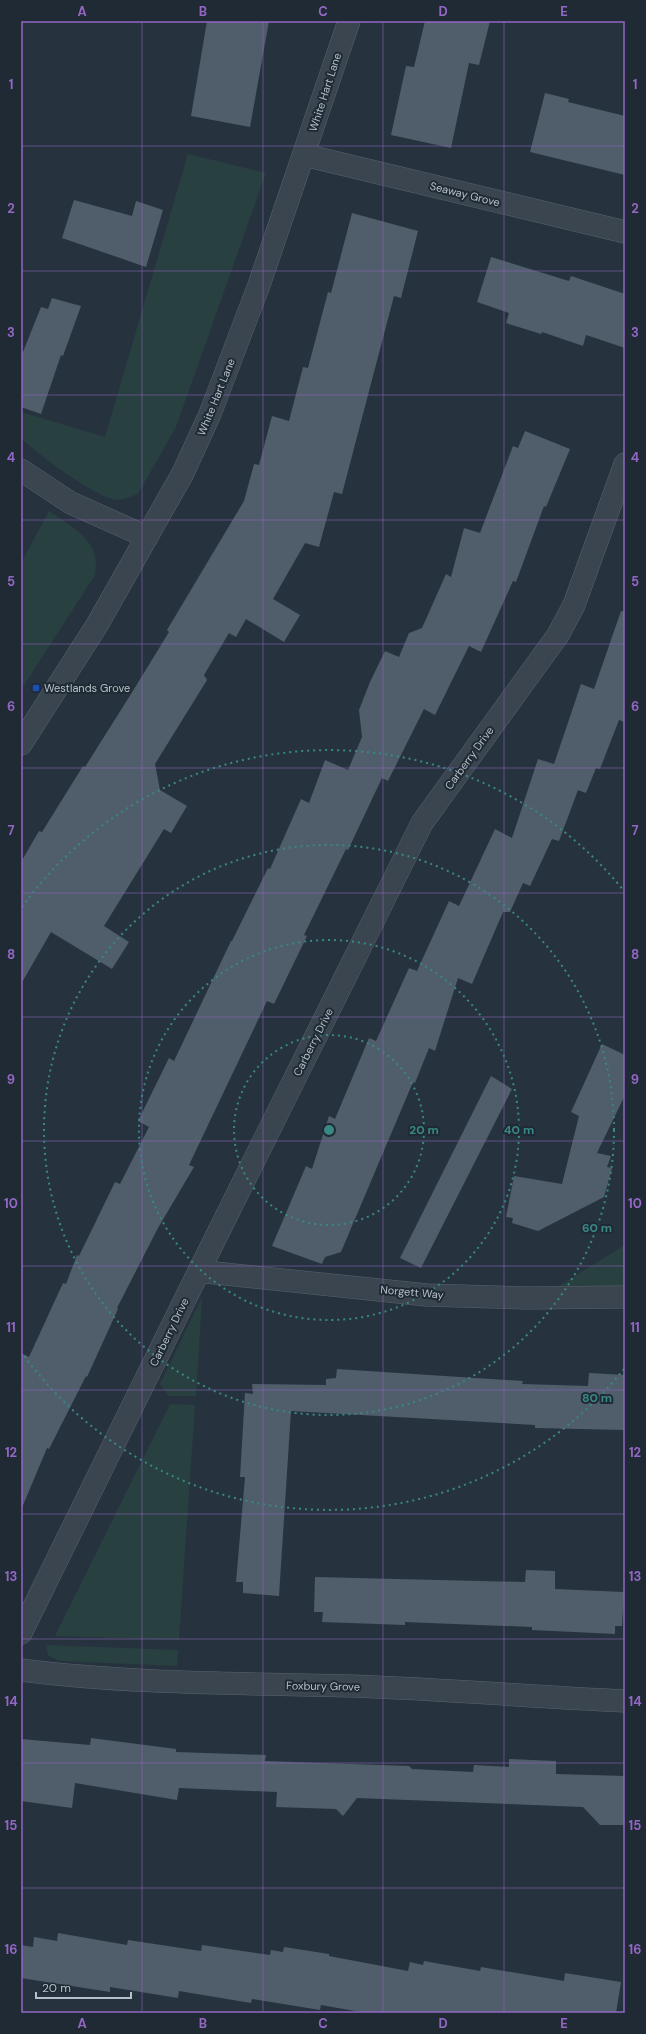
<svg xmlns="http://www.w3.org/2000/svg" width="646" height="2034" viewBox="0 0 646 2034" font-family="'DM Sans',sans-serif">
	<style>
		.green { fill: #284040 }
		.building { fill: #4f5e6a }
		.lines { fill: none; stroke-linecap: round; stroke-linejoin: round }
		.minor-casing { stroke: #58636c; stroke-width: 23 }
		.minor { stroke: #3a454f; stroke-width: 22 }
		.grid { fill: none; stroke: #9367c3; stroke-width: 1; stroke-opacity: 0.55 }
		.ring { fill: none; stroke: #398885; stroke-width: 2; stroke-dasharray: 2 4 }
		.transit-dot { fill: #1a4fb4; stroke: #1f2a34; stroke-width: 1.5 }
		.labels { text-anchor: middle; stroke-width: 4; stroke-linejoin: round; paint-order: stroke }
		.street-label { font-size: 11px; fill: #b6c0c9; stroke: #1f2a34 }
		.poi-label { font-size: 11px; fill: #b6c0c9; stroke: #1f2a34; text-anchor: start }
		.centre { fill: #398885; stroke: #1f2a34; stroke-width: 2 }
		.ring-label { font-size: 12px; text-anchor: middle; font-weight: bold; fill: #398885; stroke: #1f2a34; stroke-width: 4; stroke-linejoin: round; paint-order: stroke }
		.neatline { fill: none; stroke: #9367c3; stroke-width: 1.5 }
		.grid-label { font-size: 13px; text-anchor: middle; font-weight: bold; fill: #9367c3 }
	</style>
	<rect width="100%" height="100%" fill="#26333f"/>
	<g class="green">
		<path d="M188,154L266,173L176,427L138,494C132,496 123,500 117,500C94,497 40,455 21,439V412L105,437Z"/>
		<path d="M49,511C73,528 102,541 95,575L21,690V563Z"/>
		<polygon points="625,1245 625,1296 551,1291"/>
		<polygon points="202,1297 196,1396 169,1396 160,1384"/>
		<polygon points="170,1404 195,1405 179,1640 55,1636"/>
		<polygon points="46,1645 178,1650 177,1666 59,1661 48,1655"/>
	</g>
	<g class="building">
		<polygon points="207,21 269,21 250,127 191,116"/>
		<polygon points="425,21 490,21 479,65 469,63 451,148 391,135 406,66 414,67"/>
		<polygon points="545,93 569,99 568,102 625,116 625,175 530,152"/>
		<polygon points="74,200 132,216 136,201 163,210 146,267 62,238"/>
		<polygon points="352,213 418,231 401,298 394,296 342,494 334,492 319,547 305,543 273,599 300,615 284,642 246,619 236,637 229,633 204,675 207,680 155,764 160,790 187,806 171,833 164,829 104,926 129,942 112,969 51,932 21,984 21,862 39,831 42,832 83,766 85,767 131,694 169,632 167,630 244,501 254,464 259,465 272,416 289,421 303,367 308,368 328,292 331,293"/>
		<polygon points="491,257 569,281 571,276 625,294 625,348 586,335 583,346 542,332 541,334 506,323 509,313 477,302"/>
		<polygon points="52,298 81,306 63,356 61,355 41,414 21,407 21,357 41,307 48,309"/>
		<polygon points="525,431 570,449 546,507 544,506 516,582 513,581 481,652 469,646 435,715 424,709 388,781 382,778 348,850 346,849 304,935 307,936 274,1004 267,1001 189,1165 194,1167 158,1228 117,1308 118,1309 87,1377 86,1376 49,1449 47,1448 21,1510 21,1353 29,1357 63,1283 66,1284 77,1255 79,1256 115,1182 120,1184 149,1127 138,1121 169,1058 174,1061 231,941 232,941 268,868 270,869 301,799 309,803 325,760 348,770 362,737 359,710 370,682 385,651 399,657 409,633 422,628 446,574 451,577 464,528 480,533 513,446 518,448"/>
		<polygon points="621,611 625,612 625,722 619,720 600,769 596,768 586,793 578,790 559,841 552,839 530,886 523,883 510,912 503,912 472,984 458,978 435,1051 429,1048 415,1083 413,1082 341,1252 325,1257 322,1264 272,1246 306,1166 312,1169 329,1116 335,1119 369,1038 376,1041 409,968 417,971 449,901 459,906 495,829 512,838 538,759 554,764 581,684 594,689"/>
		<polygon points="602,1044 625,1055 625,1095 597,1153 611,1156 607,1167 612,1168 604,1197 538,1231 512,1223 513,1218 506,1217 514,1176 562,1184 579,1116 571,1112"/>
		<polygon points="491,1076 512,1089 421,1268 400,1258"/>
		<polygon points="337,1369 523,1381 522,1384 588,1386 589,1373 625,1375 625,1430 535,1428 535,1425 291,1411 279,1596 243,1593 243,1582 236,1582 245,1477 240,1477 245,1393 253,1394 252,1384 326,1385 326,1379 336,1378"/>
		<polygon points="526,1570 555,1571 555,1589 624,1592 622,1626 615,1626 615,1634 532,1630 532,1627 405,1622 405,1625 322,1622 323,1612 314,1612 315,1577 525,1582"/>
		<polygon points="91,1738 176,1749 176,1752 266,1755 265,1761 409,1766 412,1769 473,1772 474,1765 509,1767 509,1759 556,1761 556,1774 625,1776 625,1825 600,1825 583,1807 357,1798 343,1816 336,1809 276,1807 277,1792 179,1788 177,1800 75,1783 72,1808 21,1801 21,1739 90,1745"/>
		<polygon points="58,1933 127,1945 128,1940 201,1951 202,1945 270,1955 271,1950 283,1952 284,1947 329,1954 329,1956 408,1971 410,1962 423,1965 424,1961 480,1971 481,1967 564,1981 565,1973 621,1982 616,2013 366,2013 321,2005 320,2010 252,1999 251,2003 179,1991 178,1998 110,1987 110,1992 21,1978 21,1945 33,1947 34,1937 57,1941"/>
	</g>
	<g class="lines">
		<defs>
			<g id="minor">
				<polyline points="304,155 625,232"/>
				<polyline points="21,470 71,503 147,537"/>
				<polyline points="21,744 97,625 183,473 210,414 259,285 349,21"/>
				<polyline points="201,1267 206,1272 427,1295 528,1298 625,1297"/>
				<polyline points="21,1633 201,1267 422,823 558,635 574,605 625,464"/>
				<path d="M21,1670C131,1684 241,1683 352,1686C443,1689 534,1697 625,1701"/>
			</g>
		</defs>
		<use href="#minor" class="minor-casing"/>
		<use href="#minor" class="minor"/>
	</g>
	<path class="grid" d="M142,21V2013M263,21V2013M383,21V2013M504,21V2013M21,146H625M21,271H625M21,395H625M21,520H625M21,644H625M21,768H625M21,893H625M21,1017H625M21,1141H625M21,1266H625M21,1390H625M21,1514H625M21,1639H625M21,1763H625M21,1888H625"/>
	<g class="ring">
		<circle cx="329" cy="1130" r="95"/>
		<circle cx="329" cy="1130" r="190"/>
		<circle cx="329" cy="1130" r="285"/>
		<path d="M624 1369A379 379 0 0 1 22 1353M22 907A379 379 0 0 1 624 891"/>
	</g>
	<rect class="transit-dot" x="32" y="684" width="8" height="8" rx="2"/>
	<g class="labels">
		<g class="street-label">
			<text transform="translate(325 92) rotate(-72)" y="4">White Hart Lane</text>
			<text transform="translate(465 194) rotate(14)" y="4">Seaway Grove</text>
			<text transform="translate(216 397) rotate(-68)" y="4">White Hart Lane</text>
			<text transform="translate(469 758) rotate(-54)" y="4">Carberry Drive</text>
			<text transform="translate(313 1042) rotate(-63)" y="4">Carberry Drive</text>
			<text transform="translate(412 1292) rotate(5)" y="4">Norgett Way</text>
			<text transform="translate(169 1332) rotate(-64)" y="4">Carberry Drive</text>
			<text transform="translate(323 1686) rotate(1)" y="4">Foxbury Grove</text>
		</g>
		<g class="poi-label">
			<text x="44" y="692">Westlands Grove</text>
		</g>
	</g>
	<circle cx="329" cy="1130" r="6" class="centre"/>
	<g class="ring-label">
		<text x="424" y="1134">20 m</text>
		<text x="519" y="1134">40 m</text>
		<text x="597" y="1232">60 m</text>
		<text x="597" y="1402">80 m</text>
	</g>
	<rect width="646" height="2034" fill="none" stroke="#1f2a34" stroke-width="44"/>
	<path d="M36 1992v6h95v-6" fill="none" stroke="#b6c0c9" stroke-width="2"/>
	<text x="42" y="1992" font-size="12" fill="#b6c0c9" stroke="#1f2a34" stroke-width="3" paint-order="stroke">20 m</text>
	<rect x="22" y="22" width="602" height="1990" class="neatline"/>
	<g class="grid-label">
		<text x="82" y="16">A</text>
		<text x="203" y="16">B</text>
		<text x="323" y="16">C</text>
		<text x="443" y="16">D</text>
		<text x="564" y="16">E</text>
		<text x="11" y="89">1</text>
		<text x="635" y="89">1</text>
		<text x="11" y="213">2</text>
		<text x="635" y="213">2</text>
		<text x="11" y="337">3</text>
		<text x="635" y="337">3</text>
		<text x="11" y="462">4</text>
		<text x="635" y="462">4</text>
		<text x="11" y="586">5</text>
		<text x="635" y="586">5</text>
		<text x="11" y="711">6</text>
		<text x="635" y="711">6</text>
		<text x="11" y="835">7</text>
		<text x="635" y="835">7</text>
		<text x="11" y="959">8</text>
		<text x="635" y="959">8</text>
		<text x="11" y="1084">9</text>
		<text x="635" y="1084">9</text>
		<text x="11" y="1208">10</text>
		<text x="635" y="1208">10</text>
		<text x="11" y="1332">11</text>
		<text x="635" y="1332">11</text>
		<text x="11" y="1457">12</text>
		<text x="635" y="1457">12</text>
		<text x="11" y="1581">13</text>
		<text x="635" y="1581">13</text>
		<text x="11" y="1706">14</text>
		<text x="635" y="1706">14</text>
		<text x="11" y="1830">15</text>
		<text x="635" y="1830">15</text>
		<text x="11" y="1954">16</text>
		<text x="635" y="1954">16</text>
		<text x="82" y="2028">A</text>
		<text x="203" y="2028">B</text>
		<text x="323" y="2028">C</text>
		<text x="443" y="2028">D</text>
		<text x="564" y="2028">E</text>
	</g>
</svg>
